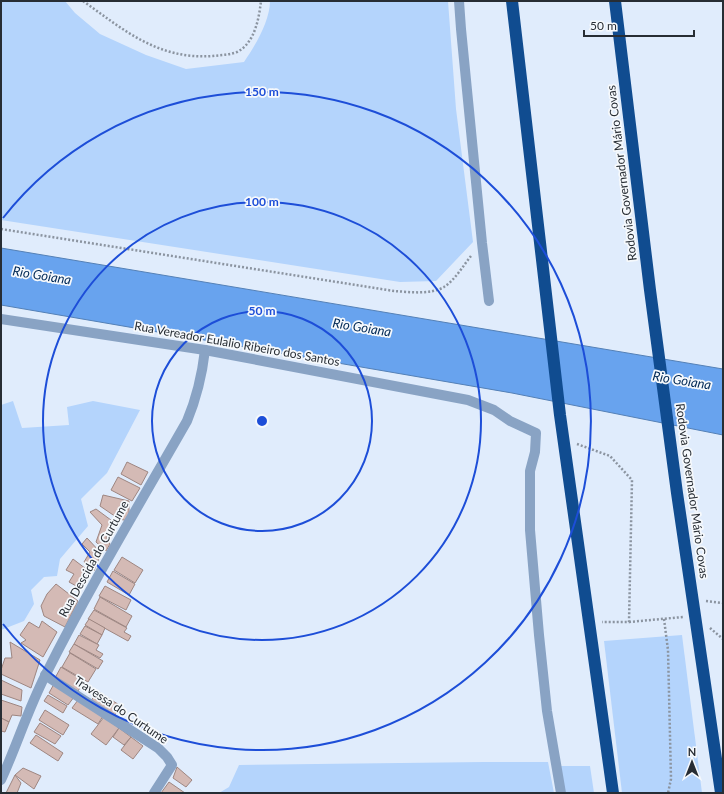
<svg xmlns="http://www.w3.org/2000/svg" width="724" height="794" viewBox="0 0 724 794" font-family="Lato,sans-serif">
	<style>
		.green { fill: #b4d4fc }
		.water { fill: #68a3ee; stroke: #5480b6 }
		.building { fill: #d4bab5; stroke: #9e8681 }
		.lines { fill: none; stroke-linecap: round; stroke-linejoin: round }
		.path { stroke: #8b94a0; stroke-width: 2.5; stroke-dasharray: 2 2; stroke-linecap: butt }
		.street { stroke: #89a3c4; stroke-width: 10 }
		.highway { stroke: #104c90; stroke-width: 12 }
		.ring { fill: none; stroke: #1d4ed8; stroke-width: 2 }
		.labels { text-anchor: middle; stroke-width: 3.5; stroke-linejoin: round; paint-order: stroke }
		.street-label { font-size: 12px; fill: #272d34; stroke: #f6f9fc }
		.water-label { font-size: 13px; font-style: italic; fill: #002956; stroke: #f6f9fc }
		.centre { fill: #1d4ed8; stroke: #f6f9fc; stroke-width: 2 }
		.ring-label { font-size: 12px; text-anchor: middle; font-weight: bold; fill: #1d4ed8; stroke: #f6f9fc; stroke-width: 3.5; stroke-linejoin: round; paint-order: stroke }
	</style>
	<rect width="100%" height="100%" fill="#e0ecfc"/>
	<g class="green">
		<path d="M1,1H65L75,13L100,34L146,55L186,69L244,62C255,46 270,21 270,1H448L456,109L473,242L436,281L400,282L1,220Z"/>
		<polygon points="13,401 22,428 69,425 67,407 93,401 140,410 107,473 81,499 88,526 60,559 57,576 44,577 31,590 34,604 24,621 1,630 1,405"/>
		<polygon points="682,635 702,793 622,793 604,641"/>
		<polygon points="483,762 548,762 554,793 219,793 229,787 239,765"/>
		<polygon points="561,766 590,766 594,793 565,793"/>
	</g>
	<polygon class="water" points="1,248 723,369 723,435 512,393 1,305"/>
	<g class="building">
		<polygon points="127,462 148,472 141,485 121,474"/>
		<polygon points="118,477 140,488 132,501 111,490"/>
		<polygon points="103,495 129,501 129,521 119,519 100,506"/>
		<polygon points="96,509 115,523 106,538 110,544 106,551 96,542 102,525 90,512"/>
		<polygon points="87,538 101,553 94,571 84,562 90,552 82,544"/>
		<polygon points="122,557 143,570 135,583 114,570"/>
		<polygon points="73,559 90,572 80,588 69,582 74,574 66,570"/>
		<polygon points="113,571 135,584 129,595 107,582"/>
		<polygon points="56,584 78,601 65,627 44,616 41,606 47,594"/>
		<polygon points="105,586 131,600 126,610 99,596"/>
		<polygon points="100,597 132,616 126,627 94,609"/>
		<polygon points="94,610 127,628 124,632 131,636 128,641 88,619"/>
		<polygon points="89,619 105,628 102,635 85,625"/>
		<polygon points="42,621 57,632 43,657 21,643 26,640 20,635 29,622 39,628"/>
		<polygon points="85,626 102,635 97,644 80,634"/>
		<polygon points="79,635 99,645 96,650 103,654 100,658 74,644"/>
		<polygon points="10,642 40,660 31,688 1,674 1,670 5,658 12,658"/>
		<polygon points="74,644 103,661 98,669 69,652"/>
		<polygon points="70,653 96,669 88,682 62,667"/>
		<polygon points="61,667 84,681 78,691 55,678"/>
		<polygon points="1,680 22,690 21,701 1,694"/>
		<polygon points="54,684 74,697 68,705 49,693"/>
		<polygon points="97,691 121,706 115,715 91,701"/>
		<polygon points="48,695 67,706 63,713 44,701"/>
		<polygon points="1,700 22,707 21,716 12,715 9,722 1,718"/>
		<polygon points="78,700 103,716 98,724 72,708"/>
		<polygon points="45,710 69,725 63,735 39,720"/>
		<polygon points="104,717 119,728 106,745 91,734"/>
		<polygon points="1,718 9,722 5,732 1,731"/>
		<polygon points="40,723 61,736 55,744 34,732"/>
		<polygon points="119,728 131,737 124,745 113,737"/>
		<polygon points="36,735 63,753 58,761 30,743"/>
		<polygon points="131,737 143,746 133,759 121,750"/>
		<polygon points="177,767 192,780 186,787 173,778"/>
		<polygon points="23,768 41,776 34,789 15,775"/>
		<polygon points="15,775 21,783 17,793 6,793"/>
		<polygon points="169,782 185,793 161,793"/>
	</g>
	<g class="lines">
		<g class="path">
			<path d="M83,1C124,30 158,60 213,56C221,55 229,55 237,52C255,43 259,18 261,1"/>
			<path d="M1,229L394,291C410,292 430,295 444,287C455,280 463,266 471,256"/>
			<polyline points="577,444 610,456 632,480 629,622 602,622"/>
			<polyline points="706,601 723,603"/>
			<polyline points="664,619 668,650 671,779 668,793"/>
			<polyline points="629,622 683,617"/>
			<polyline points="710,628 723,639"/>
		</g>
		<g class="street">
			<polyline points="459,1 461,29 482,243 489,301"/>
			<polyline points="1,319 205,350 468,400 494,410 510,421 536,433 535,452 530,471 530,530 539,635 547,711 561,793"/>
			<polyline points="45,675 158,748 167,757 172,765 154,793"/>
			<path d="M1,780C17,745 28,709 46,674C89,588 139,505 187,421C197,397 202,376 205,350"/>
		</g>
		<g class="highway">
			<polyline points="512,1 560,415 613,793"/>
			<polyline points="615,1 650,290 677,493 721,793"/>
		</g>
	</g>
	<g class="ring">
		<circle cx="262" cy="421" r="110"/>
		<circle cx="262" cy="421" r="219"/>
		<path d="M3 218A329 329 0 1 1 3 624"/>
	</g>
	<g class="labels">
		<g class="street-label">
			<text transform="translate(622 173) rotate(-97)" y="4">Rodovia Governador Mário Covas</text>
			<text transform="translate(237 344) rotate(10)" y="4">Rua Vereador Eulalio Ribeiro dos Santos</text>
			<text transform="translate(692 491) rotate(82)" y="4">Rodovia Governador Mário Covas</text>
			<text transform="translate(94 559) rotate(-61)" y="4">Rua Descida do Curtume</text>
			<text transform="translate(121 710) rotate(34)" y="4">Travessa do Curtume</text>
		</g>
		<g class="water-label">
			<text transform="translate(42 275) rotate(9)" y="5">Rio Goiana</text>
			<text transform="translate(362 327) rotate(9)" y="5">Rio Goiana</text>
			<text transform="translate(682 380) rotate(9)" y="5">Rio Goiana</text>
		</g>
	</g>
	<circle cx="262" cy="421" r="6" class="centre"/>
	<g class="ring-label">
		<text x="262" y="96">150 m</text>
		<text x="262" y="206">100 m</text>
		<text x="262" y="315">50 m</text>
	</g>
	<rect width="724" height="794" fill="none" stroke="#272d34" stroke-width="4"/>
	<g transform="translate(692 762)" stroke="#f6f9fc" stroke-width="3" paint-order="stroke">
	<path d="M0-3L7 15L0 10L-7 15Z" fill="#272d34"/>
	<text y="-6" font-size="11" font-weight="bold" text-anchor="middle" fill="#272d34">N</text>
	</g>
	<path d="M584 30v6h110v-6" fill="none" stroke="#272d34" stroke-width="2"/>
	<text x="590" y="30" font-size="12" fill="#272d34" stroke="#f6f9fc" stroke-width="3" paint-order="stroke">50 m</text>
</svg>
